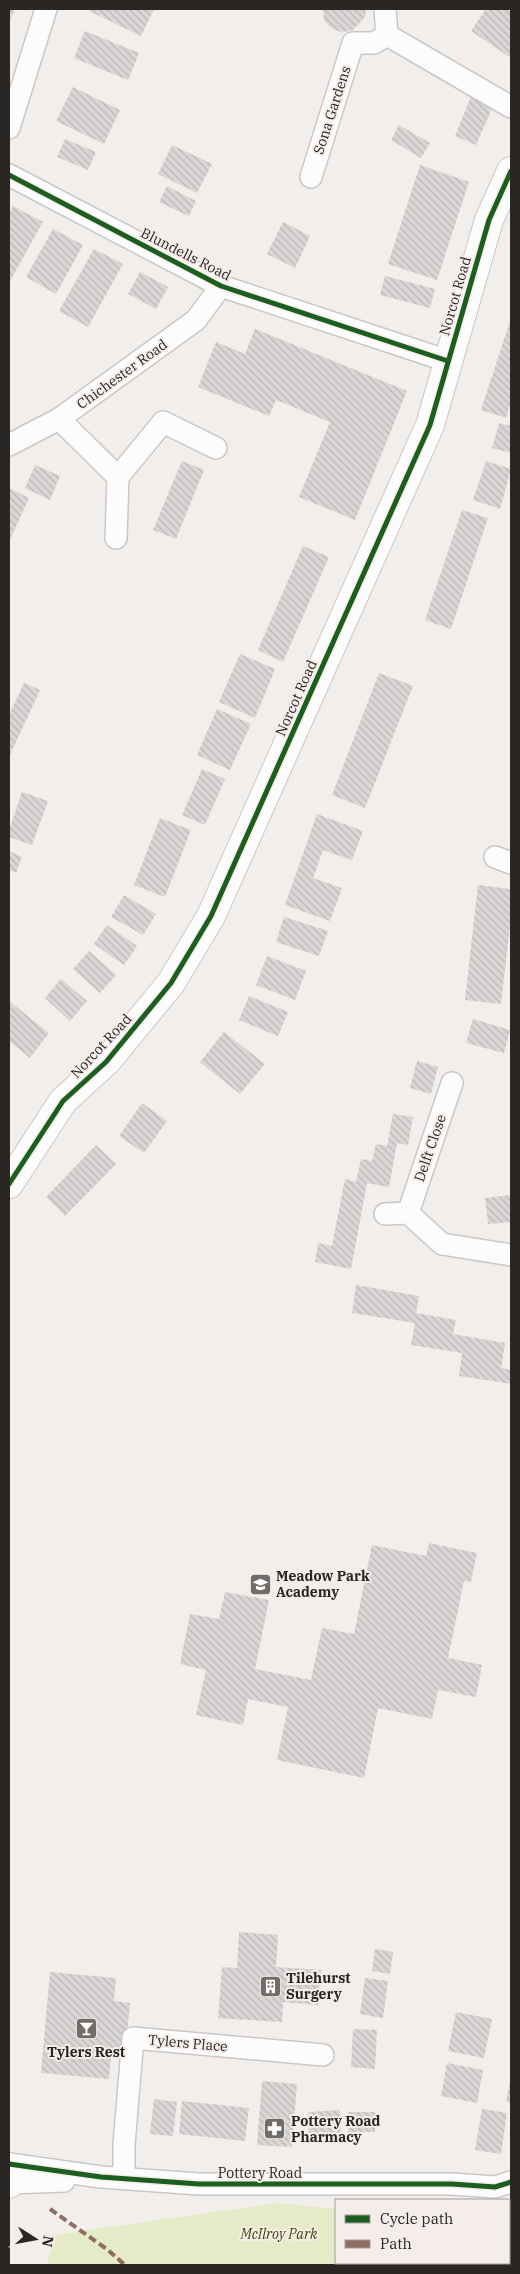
<svg xmlns="http://www.w3.org/2000/svg" width="520" height="2274" viewBox="0 0 520 2274" font-family="'IBM Plex Serif',serif">
	<style>
		.park { fill: #e6ebc7 }
		.building { fill: url(#building-back-hatch) }
		.lines { fill: none; stroke-linecap: round; stroke-linejoin: round }
		.street-casing { stroke: #cac8c6; stroke-width: 24 }
		.secondary-casing { stroke: #cac8c6; stroke-width: 30 }
		.street { stroke: #fdfcfc; stroke-width: 21 }
		.secondary { stroke: #fdfcfc; stroke-width: 28 }
		.quiet { stroke: #8d6e63; stroke-width: 4; stroke-dasharray: 8 4; stroke-linecap: butt }
		.cycleway-casing { stroke: #f5ede9; stroke-width: 8 }
		.cycleway { stroke: #1b5e20; stroke-width: 5 }
		.labels { text-anchor: middle; stroke-width: 4; stroke-linejoin: round; paint-order: stroke }
		.street-label { font-size: 14px; fill: #292624; stroke: #f5ede9 }
		.poi-label { font-size: 14px; font-weight: bold; fill: #292624; stroke: #f5ede9; text-anchor: start }
		.park-label { font-size: 14px; font-style: italic; fill: #414902; stroke: #f5ede9 }
	</style>
	<defs>
		<pattern id="building-back-hatch" width="6" height="6" patternUnits="userSpaceOnUse" patternTransform="scale(1.25)"><rect width="6" height="6" fill="#d9d6d5"/><path d="M-1 5l2 2M0 0l6 6M5-1l2 2" fill="none" stroke="#bab8b7"/></pattern>
	</defs>
	<rect width="100%" height="100%" fill="#f2eeec"/>
	<polygon class="park" points="278,2203 336,2209 336,2263 509,2263 509,2227 511,2227 511,2265 47,2265 53,2235"/>
	<g class="building">
		<polygon points="9,9 15,9 9,22"/>
		<polygon points="91,9 154,9 141,36 89,11"/>
		<polygon points="323,9 366,9 365,17 353,30 343,32 337,31 329,26 324,20"/>
		<polygon points="486,9 511,9 511,58 471,31"/>
		<polygon points="85,31 139,53 128,80 74,58"/>
		<polygon points="73,87 120,110 104,144 56,121"/>
		<polygon points="472,94 494,104 476,145 455,136"/>
		<polygon points="399,125 430,143 421,158 391,140"/>
		<polygon points="65,139 96,152 88,170 57,157"/>
		<polygon points="172,145 212,164 197,193 158,174"/>
		<polygon points="420,165 469,182 437,280 388,264"/>
		<polygon points="167,186 196,201 189,216 159,202"/>
		<polygon points="13,206 43,222 10,281 9,214"/>
		<polygon points="283,222 310,236 295,268 267,254"/>
		<polygon points="53,229 83,245 56,294 26,277"/>
		<polygon points="94,249 123,264 88,327 59,311"/>
		<polygon points="140,272 168,287 156,309 128,294"/>
		<polygon points="385,276 435,289 430,308 380,295"/>
		<polygon points="511,318 511,401 506,418 481,410"/>
		<polygon points="255,329 407,391 355,520 299,497 330,422 276,400 269,416 198,387 216,342 245,354"/>
		<polygon points="499,423 511,426 511,453 492,448"/>
		<polygon points="182,461 204,470 176,539 153,530"/>
		<polygon points="486,461 511,469 500,509 473,500"/>
		<polygon points="35,465 60,476 50,500 25,488"/>
		<polygon points="9,488 29,498 9,542"/>
		<polygon points="462,510 488,518 451,629 425,620"/>
		<polygon points="303,546 329,557 283,662 258,650"/>
		<polygon points="240,654 275,669 255,718 219,702"/>
		<polygon points="379,673 413,686 365,808 332,795"/>
		<polygon points="24,683 40,690 9,757 9,715"/>
		<polygon points="217,709 251,724 230,770 197,755"/>
		<polygon points="202,769 225,779 205,825 182,815"/>
		<polygon points="22,792 48,801 32,845 9,837 9,830"/>
		<polygon points="317,814 363,831 352,860 323,850 313,878 342,888 330,921 285,905"/>
		<polygon points="160,818 191,830 165,897 134,885"/>
		<polygon points="9,851 22,857 16,873 9,870"/>
		<polygon points="478,885 511,889 511,917 501,1004 465,1000"/>
		<polygon points="124,895 156,914 143,935 111,917"/>
		<polygon points="284,917 328,931 319,956 276,942"/>
		<polygon points="107,925 137,946 124,965 94,944"/>
		<polygon points="89,951 116,975 100,993 73,969"/>
		<polygon points="267,956 306,971 295,1000 256,985"/>
		<polygon points="61,979 87,1001 70,1021 45,998"/>
		<polygon points="249,996 288,1012 278,1036 239,1020"/>
		<polygon points="9,1001 49,1033 30,1058 9,1041"/>
		<polygon points="473,1019 510,1030 504,1053 466,1043"/>
		<polygon points="224,1032 265,1064 240,1094 200,1062"/>
		<polygon points="417,1061 438,1067 431,1094 410,1088"/>
		<polygon points="142,1103 167,1121 144,1153 119,1136"/>
		<polygon points="393,1114 413,1117 408,1145 397,1143 389,1187 367,1183 351,1269 315,1262 318,1243 332,1246 345,1179 356,1182 361,1159 372,1161 376,1144 387,1146"/>
		<polygon points="96,1145 116,1164 65,1216 46,1197"/>
		<polygon points="511,1195 511,1222 488,1224 485,1198"/>
		<polygon points="356,1285 419,1296 416,1313 456,1320 453,1334 505,1343 501,1368 511,1370 511,1384 459,1376 462,1353 411,1345 415,1323 352,1313"/>
		<polygon points="429,1543 477,1553 471,1582 464,1581 448,1658 482,1665 476,1697 438,1690 432,1719 378,1708 364,1778 277,1760 288,1707 248,1699 243,1725 196,1715 206,1670 180,1664 190,1614 219,1619 225,1592 269,1600 255,1669 311,1680 322,1628 354,1634 372,1545 426,1556"/>
		<polygon points="239,1932 278,1935 276,1967 321,1970 318,2005 283,2002 282,2022 218,2018 222,1967 237,1968"/>
		<polygon points="375,1949 393,1952 390,1974 372,1971"/>
		<polygon points="50,1972 116,1978 114,2001 130,2003 125,2056 111,2055 109,2079 41,2073"/>
		<polygon points="365,1978 388,1981 383,2018 360,2014"/>
		<polygon points="456,2012 492,2019 484,2058 448,2051"/>
		<polygon points="353,2029 377,2030 375,2069 351,2067"/>
		<polygon points="447,2063 483,2070 477,2103 441,2096"/>
		<polygon points="262,2081 297,2084 292,2147 257,2145"/>
		<polygon points="510,2081 511,2081 511,2103 506,2102"/>
		<polygon points="154,2099 177,2102 173,2136 150,2134"/>
		<polygon points="182,2101 249,2108 245,2141 179,2134"/>
		<polygon points="482,2109 507,2113 501,2154 475,2150"/>
		<polygon points="340,2110 341,2137 309,2139 308,2112"/>
		<rect x="348" y="2112" width="27" height="20"/>
	</g>
	<g class="lines">
		<defs>
			<g id="street">
				<polyline points="385,9 387,35 511,107"/>
				<polyline points="9,128 46,9"/>
				<polyline points="9,175 221,286 448,361"/>
				<polyline points="311,177 353,43 374,43 387,35"/>
				<polyline points="59,419 118,477 163,422 216,448"/>
				<polyline points="9,445 59,419 196,320 221,286"/>
				<polyline points="116,538 118,477"/>
				<polyline points="495,857 511,863"/>
				<polyline points="452,1083 408,1213 442,1244 511,1255"/>
				<polyline points="385,1214 408,1213"/>
				<polyline points="9,2164 101,2177 199,2184 452,2184 495,2187 511,2182"/>
				<polyline points="124,2178 124,2144 133,2038 323,2055"/>
				<polyline points="9,2183 64,2181"/>
			</g>
			<g id="secondary">
				<polyline points="9,1184 63,1101 106,1062 171,983 211,916 430,425 489,220 511,171"/>
				<polyline points="9,2167 11,2176 9,2184"/>
			</g>
		</defs>
		<use href="#street" class="street-casing"/>
		<use href="#secondary" class="secondary-casing"/>
		<use href="#street" class="street"/>
		<use href="#secondary" class="secondary"/>
		<polyline class="quiet" points="50,2209 108,2250 125,2265"/>
		<defs>
			<g id="cycleway">
				<polyline points="9,175 221,286 448,361"/>
				<polyline points="9,1184 63,1101 106,1062 171,983 211,916 430,425 489,220 511,171"/>
				<polyline points="9,2164 101,2177 199,2184 452,2184 495,2187 511,2182"/>
			</g>
		</defs>
		<use href="#cycleway" class="cycleway-casing"/>
		<use href="#cycleway" class="cycleway"/>
	</g>
	<defs>
		<symbol id="school-square" viewBox="-11 -11 22 22"><rect x="-9" y="-9" width="18" height="18" rx="4" fill="#6f6c6a" stroke="#f5ede9"/><path d="M0-5L7-2L0 1L-7-2ZM-4 1L0 2.5L4 1V4Q0 6-4 4Z" fill="#fff"/></symbol>
		<symbol id="building-square" viewBox="-11 -11 22 22"><rect x="-9" y="-9" width="18" height="18" rx="4" fill="#6f6c6a" stroke="#f5ede9"/><path d="M-4-6H4V6H1V3H-1V6H-4ZM-2.5-4.3h1.7v1.8h-1.7ZM.8-4.3h1.7v1.8H.8ZM-2.5-1h1.7V.8h-1.7ZM.8-1h1.7V.8H.8Z" fill="#fff"/></symbol>
		<symbol id="bar-square" viewBox="-11 -11 22 22"><rect x="-9" y="-9" width="18" height="18" rx="4" fill="#6f6c6a" stroke="#f5ede9"/><path d="M-6-5H6L.8 .8V4.5H3.5V6h-7V4.5H-.8V.8Z" fill="#fff"/></symbol>
		<symbol id="pharmacy-square" viewBox="-11 -11 22 22"><rect x="-9" y="-9" width="18" height="18" rx="4" fill="#6f6c6a" stroke="#f5ede9"/><path d="M-2-6h4v4h4v4h-4v4h-4v-4h-4v-4h4Z" fill="#fff"/></symbol>
	</defs>
	<g fill-rule="evenodd">
		<use href="#school-square" x="248" y="1572" width="25" height="25"/>
		<use href="#building-square" x="258" y="1974" width="25" height="25"/>
		<use href="#bar-square" x="74" y="2016" width="25" height="25"/>
		<use href="#pharmacy-square" x="262" y="2116" width="25" height="25"/>
	</g>
	<g class="labels">
		<g class="street-label">
			<text transform="translate(332 110) rotate(-72)" y="5">Sona Gardens</text>
			<text transform="translate(186 254) rotate(27)" y="5">Blundells Road</text>
			<text transform="translate(455 296) rotate(-74)" y="5">Norcot Road</text>
			<text transform="translate(122 374) rotate(-36)" y="5">Chichester Road</text>
			<text transform="translate(296 698) rotate(-66)" y="5">Norcot Road</text>
			<text transform="translate(101 1046) rotate(-47)" y="5">Norcot Road</text>
			<text transform="translate(430 1148) rotate(-71)" y="5">Delft Close</text>
			<text transform="translate(188 2043) rotate(5)" y="5">Tylers Place</text>
			<text x="260" y="2178">Pottery Road</text>
		</g>
		<g class="poi-label">
			<text x="276" y="1581">Meadow Park<tspan x="276" dy="16">Academy</tspan></text>
			<text x="286" y="1983">Tilehurst<tspan x="286" dy="16">Surgery</tspan></text>
			<text x="86" y="2057" text-anchor="middle">Tylers Rest</text>
			<text x="291" y="2126">Pottery Road<tspan x="291" dy="16">Pharmacy</tspan></text>
		</g>
		<g class="park-label">
			<text x="279" y="2239">McIlroy Park</text>
		</g>
	</g>
	<rect width="520" height="2274" fill="none" stroke="#292624" stroke-width="20"/>
	<rect x="335" y="2199" width="175" height="65" fill="#f5ede9" stroke="#a39d9a"/>
	<rect x="345" y="2215" width="25" height="8" fill="#1b5e20" stroke="#a39d9a"/>
	<text x="380" y="2224" font-size="15" fill="#292624">Cycle path</text>
	<rect x="345" y="2240" width="25" height="8" fill="#8d6e63" stroke="#a39d9a"/>
	<text x="380" y="2249" font-size="15" fill="#292624">Path</text>
	<g transform="translate(35 2239) rotate(101)" stroke="#f5ede9" stroke-width="4" paint-order="stroke">
	<path d="M0-4L9 19L0 12L-9 19Z" fill="#292624"/>
	<text y="-8" font-size="14" font-weight="bold" text-anchor="middle" fill="#292624">N</text>
	</g>
</svg>
